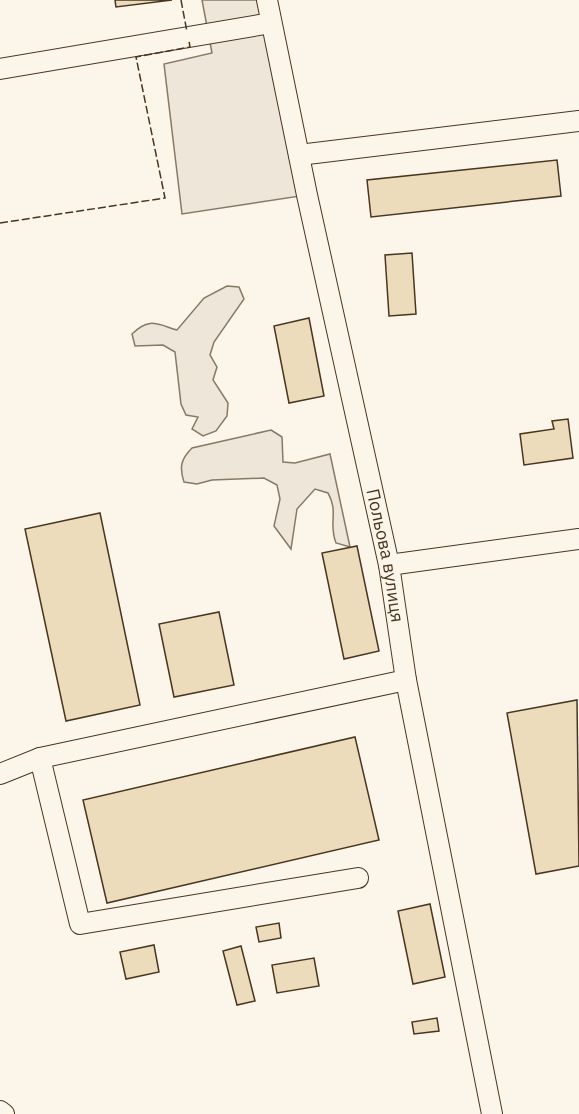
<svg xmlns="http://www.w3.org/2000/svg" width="579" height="1114" viewBox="0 0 579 1114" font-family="'IBM Plex Sans',sans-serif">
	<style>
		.green { fill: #ede6d9; stroke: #887966; stroke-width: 1.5 }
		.building { fill: #ecdcbc; stroke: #4a3520; stroke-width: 1.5 }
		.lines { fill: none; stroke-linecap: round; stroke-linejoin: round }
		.minor-casing { stroke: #4a3520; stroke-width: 22 }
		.minor { stroke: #fbf6e9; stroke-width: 20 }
		.fence { stroke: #4a3520; stroke-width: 1.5; stroke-dasharray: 8 3; stroke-linecap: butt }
		.labels { text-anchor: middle; stroke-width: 4.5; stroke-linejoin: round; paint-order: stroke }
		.street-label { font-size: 18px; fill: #4a3520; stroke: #fbf6e9 }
	</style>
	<rect width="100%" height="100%" fill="#fbf6e9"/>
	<g class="green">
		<polygon points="202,0 267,0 307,195 182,214 164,64 212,53"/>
		<path d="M227,286L239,287L244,299L214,342L210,355L217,367L213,380L228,403L227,416L216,431L203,436L192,429L198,417L186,415L181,404L175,352L163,345L135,346L132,334C149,317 157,324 177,330L204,298Z"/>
		<path d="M271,430L282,437L283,462L295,463L330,454L350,547L336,543C328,523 339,512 328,493L315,489L297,509L291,549L274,526L280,499L277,485L264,478L212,480L197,484L184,482C179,467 181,459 192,448Z"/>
	</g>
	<g class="building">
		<polygon points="115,0 172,0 116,7"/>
		<polygon points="557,160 561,196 371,217 367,180"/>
		<polygon points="412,253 416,314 389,316 385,255"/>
		<polygon points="309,318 324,396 289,403 274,326"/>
		<polygon points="568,419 573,458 524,465 520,434 554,429 552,421"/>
		<polygon points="100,513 140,705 66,721 25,529"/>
		<polygon points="357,546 379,651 344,659 322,553"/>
		<polygon points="219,612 234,685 174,697 159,624"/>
		<polygon points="577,700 579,866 536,874 507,713"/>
		<polygon points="355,737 379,840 107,903 83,800"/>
		<polygon points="430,904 445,977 413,984 398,911"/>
		<polygon points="279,923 281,938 259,942 256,927"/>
		<polygon points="154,945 159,972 126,979 120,952"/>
		<polygon points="241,946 255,1001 237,1005 223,951"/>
		<polygon points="314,958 319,986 277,993 272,965"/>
		<polygon points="437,1018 439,1031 414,1034 412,1022"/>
	</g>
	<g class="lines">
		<defs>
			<g id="minor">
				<path id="s1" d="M267,0L307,195L389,565L406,680L492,1114"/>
				<polyline points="0,69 271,23"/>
				<polyline points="299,155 579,121"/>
				<polyline points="389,565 579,539"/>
				<polyline points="40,758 80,924 358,878"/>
				<polyline points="0,774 40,758 406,680"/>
				<polyline points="0,1111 4,1114"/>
			</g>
		</defs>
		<use href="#minor" class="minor-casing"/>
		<use href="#minor" class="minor"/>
		<g class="fence">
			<polyline points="181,0 187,32"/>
			<polyline points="0,223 165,198 136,57 190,47 189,41"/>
		</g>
	</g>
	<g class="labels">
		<g class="street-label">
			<text dy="6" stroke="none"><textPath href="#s1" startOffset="568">Польова вулиця</textPath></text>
		</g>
	</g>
</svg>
